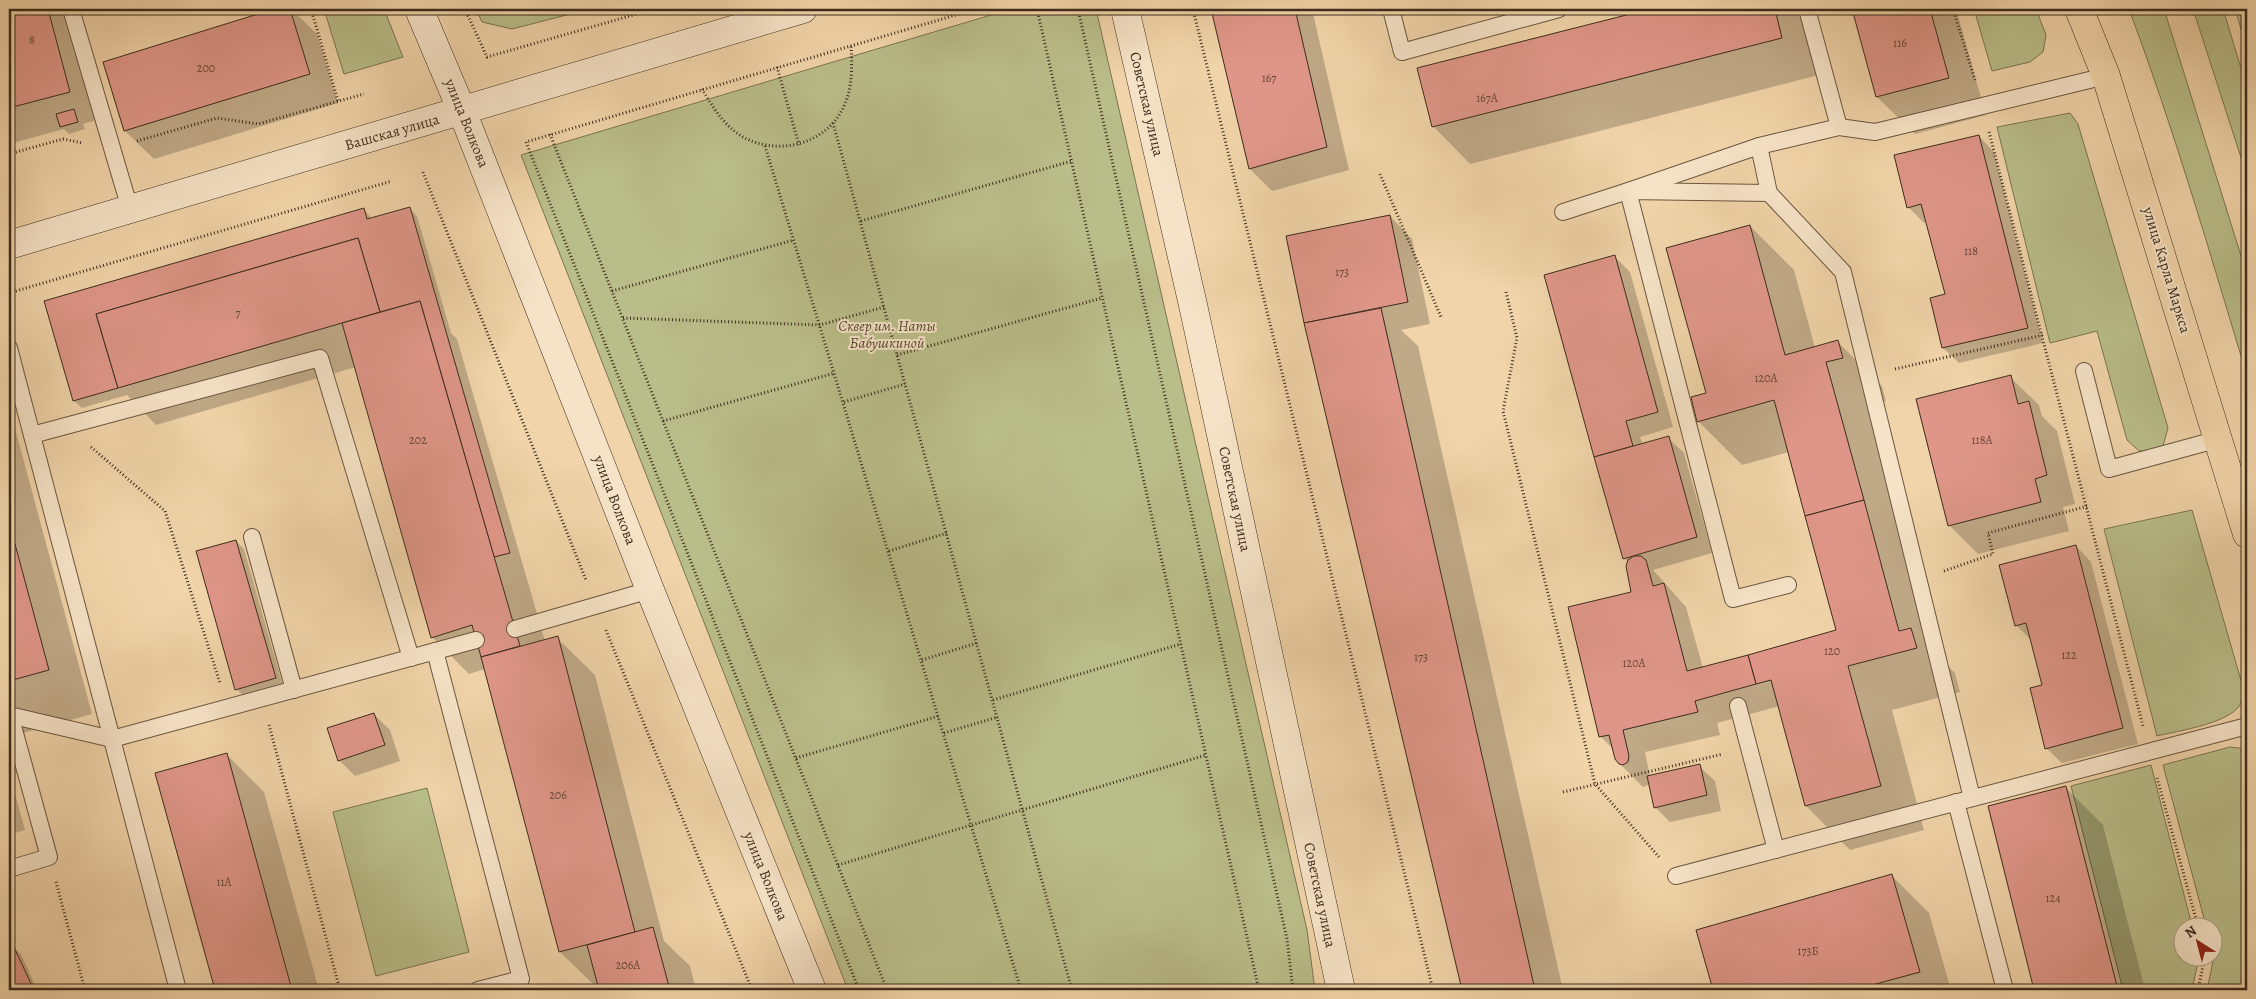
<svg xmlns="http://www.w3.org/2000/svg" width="2256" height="999" viewBox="0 0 2256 999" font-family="Alegreya,serif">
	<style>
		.green { fill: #b9bd89; stroke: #7b7452 }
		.shadow { fill: #0003 }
		.building { fill: #df9688; stroke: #3d2c1c }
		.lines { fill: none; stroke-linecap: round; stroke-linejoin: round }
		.lane-casing { stroke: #6a563f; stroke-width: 18 }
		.secondary-casing { stroke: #3d2c1c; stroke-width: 29 }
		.primary-casing { stroke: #3d2c1c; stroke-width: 29 }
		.path { stroke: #3d2c1c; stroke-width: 3; stroke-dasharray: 1 2.5; stroke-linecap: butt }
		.lane { stroke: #f6e3c7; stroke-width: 16 }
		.secondary { stroke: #f6e3c7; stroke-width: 28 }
		.primary { stroke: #f1d4a9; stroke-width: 28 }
		.labels { text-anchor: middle; stroke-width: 4; stroke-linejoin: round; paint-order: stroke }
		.number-label { font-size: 12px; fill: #664637 }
		.street-label { font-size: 15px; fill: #3d2c1c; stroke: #f6e3c7 }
		.park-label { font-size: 15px; font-style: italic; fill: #564932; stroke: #f6e3c7 }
	</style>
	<rect width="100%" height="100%" fill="#f1d4a9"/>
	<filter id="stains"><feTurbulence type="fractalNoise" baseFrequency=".004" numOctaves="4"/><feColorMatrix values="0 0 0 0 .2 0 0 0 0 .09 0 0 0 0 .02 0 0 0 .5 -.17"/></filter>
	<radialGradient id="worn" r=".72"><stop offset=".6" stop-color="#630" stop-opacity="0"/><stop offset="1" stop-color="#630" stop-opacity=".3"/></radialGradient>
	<g class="green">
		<polygon points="324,9 384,9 403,57 344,74"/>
		<polygon points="476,9 590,9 512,29 482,22"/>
		<polygon points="1011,9 1096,9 1307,930 1315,990 848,990 521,155"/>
		<polygon points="1974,9 2036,9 2046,35 2043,52 2030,62 1992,71"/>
		<path d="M2129,9H2164L2247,275V376C2210,253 2174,129 2129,9Z"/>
		<polygon points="2193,9 2223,9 2247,88 2247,176"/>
		<polygon points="2235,9 2247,9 2247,49"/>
		<polygon points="2070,113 2078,124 2168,428 2163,446 2151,451 2139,451 2127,440 2097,331 2050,343 1997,127"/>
		<path d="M2192,510L2242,684C2242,689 2243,696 2242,700C2237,723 2176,731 2157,736L2104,529Z"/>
		<polygon points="2230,747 2247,749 2247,990 2207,990 2214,956 2214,926 2206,926 2163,765"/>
		<polygon points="2151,765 2192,926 2184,926 2184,956 2199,957 2192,990 2123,990 2071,786"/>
		<polygon points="427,788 469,952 376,976 333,812"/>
	</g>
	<g class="shadow">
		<polygon points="9,9 57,9 72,23 97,120 83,124 85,129 69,134 64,129 9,144"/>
		<polygon points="279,9 291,9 317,34 338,103 154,159 125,131 104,63"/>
		<polygon points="1212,9 1312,9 1349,170 1272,191 1250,169"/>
		<polygon points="1655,9 1795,9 1804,18 1819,75 1470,164 1433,126 1418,69"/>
		<polygon points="1853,9 1956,9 1986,115 1915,134 1877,97"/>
		<polygon points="1979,136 1994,152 2043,343 1959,363 1943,348 1946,295 1927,222 1924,223 1908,207"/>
		<polygon points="409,208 417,216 451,333 457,339 545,641 557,638 595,675 664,941 690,966 696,990 585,990 596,987 560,952 485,669 469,674 432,637 356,367 156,425 127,395 82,408 74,401 364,209 372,219"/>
		<polygon points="1390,216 1412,239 1430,324 1401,330 1418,346 1563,990 1463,990 1305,323 1287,237"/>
		<polygon points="1750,226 1794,270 1815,348 1838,342 1882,386 1886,401 1870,406 1937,656 1955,673 1960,692 1892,710 1924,830 1850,850 1806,806 1780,706 1717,723 1720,735 1645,752 1650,777 1699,766 1715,781 1721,811 1670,822 1655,807 1650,784 1643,787 1620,764 1614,750 1601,737 1570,608 1633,593 1628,562 1624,558 1545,276 1615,257 1630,272 1673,427 1640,437 1643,445 1668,438 1684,453 1712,553 1653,570 1686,607 1703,668 1837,631 1789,452 1742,465 1698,421"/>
		<polygon points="2010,377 2039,405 2042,416 2057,431 2075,504 2063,507 2069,531 1978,554 1949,525"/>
		<polygon points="9,406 92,714 9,737"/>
		<polygon points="236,541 244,549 283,686 244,697 237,689"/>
		<polygon points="2076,546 2091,562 2138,744 2062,763 2046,748 2044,686 2032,641 2016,625"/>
		<polygon points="374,714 390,730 400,761 355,776 339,760"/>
		<polygon points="227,755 264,792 319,990 216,990 157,774"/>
		<polygon points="9,772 25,830 9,835"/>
		<polygon points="2066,788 2103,825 2145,990 2036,990 1989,807"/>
		<polygon points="1892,876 1929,913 1951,990 1715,990 1698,931"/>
		<polygon points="13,947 21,954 37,990 9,990 9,949"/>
	</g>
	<g class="building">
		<polygon points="9,9 48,9 70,92 9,108"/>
		<polygon points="274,9 290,9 310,74 124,131 103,62"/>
		<polygon points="1211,9 1295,9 1327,147 1249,169"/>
		<polygon points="1650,9 1775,9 1782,38 1432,127 1417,68"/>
		<polygon points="1852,9 1930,9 1949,78 1876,97"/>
		<polygon points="74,109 78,122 60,127 56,114"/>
		<polygon points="1979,135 2028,328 1942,348 1930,298 1945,294 1921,204 1907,208 1894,155"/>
		<polygon points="410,207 510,553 494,557 420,301 380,312 358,238 96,314 118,388 73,401 44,301 364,208 367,219"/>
		<polygon points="1390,215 1408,302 1304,323 1286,236"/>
		<polygon points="1750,225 1785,355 1838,340 1843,358 1826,362 1864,500 1805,516 1774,400 1697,422 1691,397 1706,393 1666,248"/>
		<polygon points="358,238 380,312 118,388 96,314"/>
		<polygon points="1615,255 1658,412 1626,421 1633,446 1594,457 1544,275"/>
		<polygon points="420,301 520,646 481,657 472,625 431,638 342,323"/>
		<polygon points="1381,308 1535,990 1462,990 1304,323"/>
		<polygon points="2011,375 2018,404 2029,401 2047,475 2035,479 2041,502 1948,526 1916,399"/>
		<polygon points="1669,436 1697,537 1623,559 1594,457"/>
		<polygon points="1864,500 1899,631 1911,628 1917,648 1848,666 1881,786 1805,806 1771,680 1756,684 1748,655 1836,630 1805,516"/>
		<polygon points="9,522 49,670 9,681"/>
		<polygon points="236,540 276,678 235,690 196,551"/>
		<polygon points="2076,545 2123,728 2045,749 2030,688 2042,685 2026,623 2015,626 1999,565"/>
		<polygon points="1634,556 1641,556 1646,560 1653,586 1664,583 1687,671 1748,655 1756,684 1695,701 1698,712 1623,730 1629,756 1628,762 1623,765 1619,764 1615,759 1609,735 1599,737 1568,607 1631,592 1626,566 1628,560"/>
		<polygon points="558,636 635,932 559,952 481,657"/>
		<polygon points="374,713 385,745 338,761 327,728"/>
		<polygon points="227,753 292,990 215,990 155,773"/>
		<polygon points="1700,764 1707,795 1654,808 1647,776"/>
		<polygon points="2066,786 2118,990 2034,990 1988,806"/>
		<polygon points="1892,874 1920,972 1854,990 1713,990 1696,930"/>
		<polygon points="653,927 670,990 581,990 598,986 587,945"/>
		<polygon points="13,945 34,990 9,990 9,947"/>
	</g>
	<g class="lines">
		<defs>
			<g id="lane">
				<polyline points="71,9 130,209"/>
				<polyline points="1391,9 1402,52 1559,9"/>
				<polyline points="1807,9 1839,127"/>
				<polyline points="1759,146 1769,193 1843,272 1972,798"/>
				<polyline points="1563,212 1628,191 1769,193"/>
				<polyline points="9,348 178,990"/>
				<polyline points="2084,371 2109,469 2219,439"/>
				<polyline points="32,435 320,358 411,658"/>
				<polyline points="252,537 294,690"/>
				<polyline points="1788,585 1733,599 1628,191 1759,146 1839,127 1875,132 2106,76"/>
				<polyline points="515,629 650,590"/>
				<polyline points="435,651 521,979 478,990"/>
				<polyline points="1738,706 1776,850"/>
				<polyline points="9,715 112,739 476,640"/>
				<polyline points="1956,802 2005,990"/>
				<polyline points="9,869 49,857 10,715"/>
				<polyline points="1676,876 2247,726"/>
			</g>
			<g id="secondary">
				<polyline points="419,9 462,111 650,590 812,990"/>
				<polyline points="1125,9 1193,305 1341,990"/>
				<polyline points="9,245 803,9"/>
			</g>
			<polyline id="primary" points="2079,9 2106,76 2247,534"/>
		</defs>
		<use href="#lane" class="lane-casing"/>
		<use href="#secondary" class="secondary-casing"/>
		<use href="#primary" class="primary-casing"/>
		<g class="path">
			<polyline points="311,9 338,101"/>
			<polyline points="465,9 487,57 654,9"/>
			<polyline points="1037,9 1259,990"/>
			<polyline points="1078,9 1287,939 1293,990"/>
			<polyline points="1193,9 1433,990"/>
			<polyline points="1953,9 1975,80"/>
			<polyline points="777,67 799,145"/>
			<path d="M702,89C713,108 727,130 747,139C783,156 828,142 844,106C853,87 852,65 851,45"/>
			<polyline points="833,123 1072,990"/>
			<polyline points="1989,132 2143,726"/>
			<polyline points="550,134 887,990"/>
			<polyline points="137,141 217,118 258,124 364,94"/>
			<polyline points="765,146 1021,990"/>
			<polyline points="9,154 63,139 83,143"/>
			<polyline points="423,172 586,580"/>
			<polyline points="1380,174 1441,317"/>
			<polyline points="861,221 1072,161"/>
			<polyline points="612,291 794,240"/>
			<polyline points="1506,292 1517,338 1503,411 1595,784 1659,857"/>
			<polyline points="9,293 392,181"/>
			<polyline points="623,318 820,325 884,307"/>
			<polyline points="897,355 1102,298"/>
			<polyline points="1895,369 2043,335"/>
			<polyline points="844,402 905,384"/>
			<polyline points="663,421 835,373"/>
			<polyline points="91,447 165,511 220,683"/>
			<polyline points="889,551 947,533"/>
			<polyline points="1944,571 1993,554 1988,533 2088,506"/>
			<polyline points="606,630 752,990"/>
			<polyline points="922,660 977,643"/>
			<polyline points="993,700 1181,644"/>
			<polyline points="269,725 340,990"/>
			<polyline points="944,733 998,717"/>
			<polyline points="796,758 939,716"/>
			<polyline points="2157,778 2198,926"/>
			<polyline points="1563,792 1723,754"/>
			<polyline points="838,865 1206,755"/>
			<polyline points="56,882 85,990"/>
			<polyline points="859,990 526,142 976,9"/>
			<polyline points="2198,990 2205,956"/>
		</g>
		<use href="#lane" class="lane"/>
		<use href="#secondary" class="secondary"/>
		<use href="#primary" class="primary"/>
	</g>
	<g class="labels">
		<g class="number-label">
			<text x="32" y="44">8</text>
			<text x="1900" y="47">116</text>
			<text x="206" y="72">200</text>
			<text x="1269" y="82">167</text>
			<text x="1487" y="102">167А</text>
			<text x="1971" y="255">118</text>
			<text x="1342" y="276">173</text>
			<text x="238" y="317">7</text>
			<text x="1766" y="382">120А</text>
			<text x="418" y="444">202</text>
			<text x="1982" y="444">118А</text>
			<text x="1832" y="655">120</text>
			<text x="2069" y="659">122</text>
			<text x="1421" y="661">173</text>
			<text x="1634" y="667">120А</text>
			<text x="558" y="799">206</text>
			<text x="224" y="886">11А</text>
			<text x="2053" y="902">124</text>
			<text x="1808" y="955">173Б</text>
			<text x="628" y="969">206А</text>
		</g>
		<g class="street-label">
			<text transform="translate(1147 104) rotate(77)" y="5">Советская улица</text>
			<text transform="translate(467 123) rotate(68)" y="5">улица Волкова</text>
			<text transform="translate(392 132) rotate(-16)" y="5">Вашская улица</text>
			<text transform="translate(2167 270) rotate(73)" y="5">улица Карла Маркса</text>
			<text transform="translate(1235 499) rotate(78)" y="5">Советская улица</text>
			<text transform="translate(615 500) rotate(69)" y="5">улица Волкова</text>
			<text transform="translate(766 876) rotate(68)" y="5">улица Волкова</text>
			<text transform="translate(1320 895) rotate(78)" y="5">Советская улица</text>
		</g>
		<g class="park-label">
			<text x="887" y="331">Сквер им. Наты<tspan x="887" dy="17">Бабушкиной</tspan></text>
		</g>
	</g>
	<rect width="2256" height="999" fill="none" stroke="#f1d4a9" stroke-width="30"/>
	<rect x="10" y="10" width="2236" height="979" fill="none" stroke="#3d2c1c" stroke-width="2.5"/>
	<rect x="15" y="15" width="2226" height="969" fill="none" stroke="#3d2c1c"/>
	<g transform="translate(2198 942) rotate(324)"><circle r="24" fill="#f6e3c7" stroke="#ac9a83"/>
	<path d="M0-4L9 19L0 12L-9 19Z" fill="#8f2418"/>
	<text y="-8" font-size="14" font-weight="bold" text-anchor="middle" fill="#3d2c1c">N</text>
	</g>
	<rect width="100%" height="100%" filter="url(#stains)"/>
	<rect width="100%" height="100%" fill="url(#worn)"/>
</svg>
